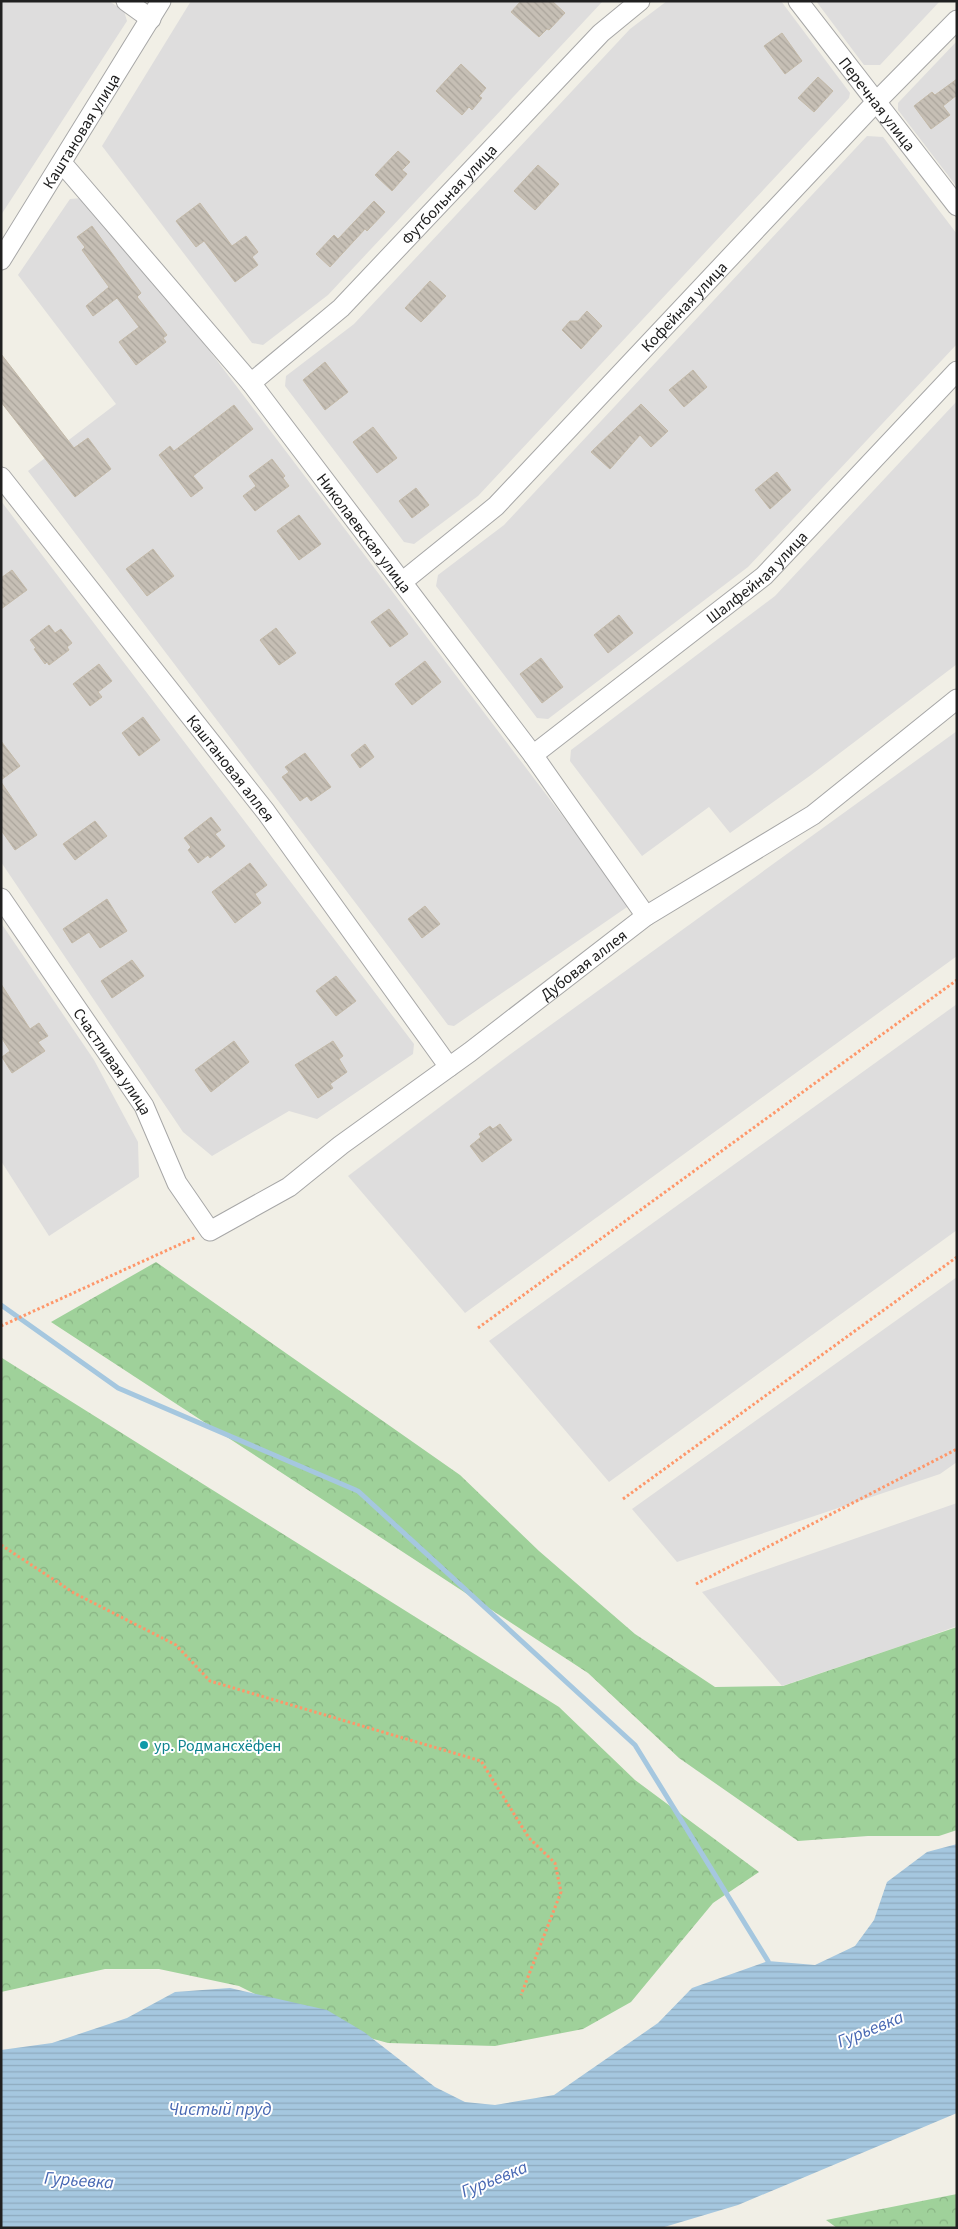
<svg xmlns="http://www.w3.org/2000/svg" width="958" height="2229" viewBox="0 0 958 2229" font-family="'Source Sans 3',sans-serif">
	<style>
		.residential { fill: #dedddd }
		.forest { fill: url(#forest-crowns) }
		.water { fill: url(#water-rules) }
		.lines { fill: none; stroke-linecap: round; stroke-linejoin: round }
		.stream { stroke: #a5c7df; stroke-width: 5 }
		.building { fill: url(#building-back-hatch); stroke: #c3b9a8 }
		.street-casing { stroke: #a7a7a7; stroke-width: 21 }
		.path { stroke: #fe976a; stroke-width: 3; stroke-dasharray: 2.5 2.5; stroke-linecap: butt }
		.street { stroke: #fff; stroke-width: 19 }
		.culture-dot { fill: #0f9aa8; stroke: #fff; stroke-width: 2 }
		.labels { text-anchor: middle; stroke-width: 4; stroke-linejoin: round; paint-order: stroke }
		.street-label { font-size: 16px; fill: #202020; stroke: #fff }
		.culture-label { font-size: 16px; fill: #0d838f; stroke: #fff; text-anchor: start }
		.water-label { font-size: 18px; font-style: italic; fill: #4868b3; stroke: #fff }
	</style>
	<defs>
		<pattern id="forest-crowns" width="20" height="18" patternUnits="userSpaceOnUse" patternTransform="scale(1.25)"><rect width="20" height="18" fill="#9fd19a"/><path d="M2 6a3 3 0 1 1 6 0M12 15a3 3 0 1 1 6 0" fill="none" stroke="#89b384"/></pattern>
		<pattern id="water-rules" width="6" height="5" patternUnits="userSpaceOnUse" patternTransform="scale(1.25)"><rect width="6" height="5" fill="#a5c7df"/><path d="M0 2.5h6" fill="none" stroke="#8eabbf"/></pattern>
		<pattern id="building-back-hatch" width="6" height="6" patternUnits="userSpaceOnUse" patternTransform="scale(1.25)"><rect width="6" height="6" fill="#c6bfb5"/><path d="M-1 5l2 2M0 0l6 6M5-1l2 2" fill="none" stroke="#aaa49b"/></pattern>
	</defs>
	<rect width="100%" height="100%" fill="#f1efe6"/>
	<g class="residential">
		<polygon points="1,1 109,1 124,11 127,21 1,215"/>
		<polygon points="191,1 603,1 328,295 263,345 252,343 102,146"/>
		<polygon points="667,1 781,1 850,93 849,98 478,496 414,544 404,542 285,386 286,376 354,324 630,29"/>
		<polygon points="816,1 940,1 880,65 864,65"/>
		<polygon points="957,41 957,187 898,110 898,103"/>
		<polygon points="867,136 883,137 957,234 957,344 748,567 548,719 537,718 436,586 438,575 504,525"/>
		<polygon points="93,197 630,905 454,1026 448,1025 28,471 116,404 18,275 70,199"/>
		<polygon points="957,401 957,664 811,775 730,833 709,807 642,856 570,761 571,750 775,596"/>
		<polygon points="1,501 414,1044 413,1054 317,1119 289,1111 212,1156 183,1132 1,862"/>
		<polygon points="957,731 957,956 465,1313 348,1176 512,1053"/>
		<polygon points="1,923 94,1060 138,1142 139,1177 49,1236 1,1161"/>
		<polygon points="957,1004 957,1230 609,1482 489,1341"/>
		<polygon points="957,1277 957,1462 940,1474 677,1562 632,1509"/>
		<polygon points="957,1503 957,1626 910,1643 782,1686 702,1592"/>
	</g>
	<g class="forest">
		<polygon points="156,1262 460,1475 539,1551 635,1634 715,1687 783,1686 957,1627 957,1830 939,1836 868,1836 798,1841 679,1758 588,1673 51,1322"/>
		<polygon points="2,1358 559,1707 635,1780 759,1872 713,1903 631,2002 583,2029 495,2046 388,2043 308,2021 239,1986 159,1969 105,1969 1,1992"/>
		<polygon points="957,2194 957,2228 837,2228 826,2220"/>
	</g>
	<polygon class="water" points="957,1844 957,2113 738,2205 661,2228 1,2228 1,2050 52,2043 127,2018 175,1992 230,1988 327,2010 364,2032 435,2087 465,2102 495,2105 554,2095 658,2023 692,1988 768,1961 815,1965 855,1946 874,1920 887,1882 927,1852"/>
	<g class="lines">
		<polyline class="stream" points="1,1305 118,1388 358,1491 635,1745 768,1961"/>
	</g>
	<g class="building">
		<polygon points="521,1 552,1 565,13 549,30 547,29 539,37 511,12"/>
		<polygon points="782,33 802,61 785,74 764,46"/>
		<polygon points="461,64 486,88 479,96 482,98 472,110 469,107 462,115 436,91"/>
		<polygon points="818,77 833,91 814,112 798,98"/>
		<polygon points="957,79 957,95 943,106 950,115 931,129 914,106 932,92 935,95"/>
		<polygon points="398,151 410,162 402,170 407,174 392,191 375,175"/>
		<polygon points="538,165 559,184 535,210 514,191"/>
		<polygon points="374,201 385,212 367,231 365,229 330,267 316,254 334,235 338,239"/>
		<polygon points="200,203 232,246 246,236 258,252 252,257 258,265 235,282 204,241 196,247 176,221"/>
		<polygon points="92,226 141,293 137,297 167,335 163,338 166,342 136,365 119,342 139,327 117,298 93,316 86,306 109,287 82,250 85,247 77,237"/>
		<polygon points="430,281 446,296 421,322 405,308"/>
		<polygon points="587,311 602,326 581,349 562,330 570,321 578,321"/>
		<polygon points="1,354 74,448 88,438 111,469 75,497 1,402"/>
		<polygon points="325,362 348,392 325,410 303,380"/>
		<polygon points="693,370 707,387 684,407 669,390"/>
		<polygon points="641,404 668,431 651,447 640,435 610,469 591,452"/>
		<polygon points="234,405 253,429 193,476 203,488 191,497 159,455 170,446 174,451"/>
		<polygon points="373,427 397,458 377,473 353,442"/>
		<polygon points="272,459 285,476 283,478 289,486 255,511 243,496 256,486 249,476"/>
		<polygon points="777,472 791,490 770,509 755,490"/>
		<polygon points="416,488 429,505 412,518 399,501"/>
		<polygon points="299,515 321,544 299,560 277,531"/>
		<polygon points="153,549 174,576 147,596 126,569"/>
		<polygon points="12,570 27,590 1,609 1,578"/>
		<polygon points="389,609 408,634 390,647 371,622"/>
		<polygon points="619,615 633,633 608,653 594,635"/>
		<polygon points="49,625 55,633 61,629 72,643 67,647 69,650 49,665 47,662 45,664 34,649 36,648 30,640"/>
		<polygon points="276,628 296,653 279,665 260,640"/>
		<polygon points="541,658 563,687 542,703 520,674"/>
		<polygon points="425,661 441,682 412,705 395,684"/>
		<polygon points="99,664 112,681 98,692 102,697 90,706 73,684"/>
		<polygon points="143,717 160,740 139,756 122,733"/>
		<polygon points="1,741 20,766 1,780"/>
		<polygon points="365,744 374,757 360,768 351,755"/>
		<polygon points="305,753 331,787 311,801 307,796 300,801 282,777 289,772 285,767"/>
		<polygon points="1,782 37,835 15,850 1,830"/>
		<polygon points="211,817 221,830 215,834 225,846 210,858 208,855 198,863 188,850 191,847 184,838"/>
		<polygon points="95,821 107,836 75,860 63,844"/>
		<polygon points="250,863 267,885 255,894 261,903 235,923 212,892"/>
		<polygon points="107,899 127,931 100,948 89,932 72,943 63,929"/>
		<polygon points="425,906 440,924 422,938 408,919"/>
		<polygon points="132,960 144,976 112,998 101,981"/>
		<polygon points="336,976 356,1001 336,1016 316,991"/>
		<polygon points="1,984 30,1029 39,1023 48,1036 38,1042 45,1051 12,1073 2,1057 10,1051 1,1037"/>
		<polygon points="234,1041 249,1062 211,1092 195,1070"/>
		<polygon points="333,1041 343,1056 339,1059 347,1072 330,1084 333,1088 318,1098 295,1065"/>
		<polygon points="500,1124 512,1140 482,1162 470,1146 481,1137 479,1134 490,1126 493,1129"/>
	</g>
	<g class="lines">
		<defs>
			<g id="street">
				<polyline points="126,1 151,19"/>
				<path id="s1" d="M798,1L957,206"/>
				<path id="s2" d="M62,163L251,383L533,755L646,916"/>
				<path id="s3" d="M1,260L161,1"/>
				<path id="s4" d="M251,383L341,308L601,33L640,1"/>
				<path id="s5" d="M1,477L266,812L449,1067"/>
				<path id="s6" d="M402,582L496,506L877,101L957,20"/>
				<path id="s7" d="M533,755L764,576L957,371"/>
				<path id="s8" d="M1,898L144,1106L177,1183L210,1231L289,1187L341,1145L470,1052L646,916L813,815L957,699"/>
			</g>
		</defs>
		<use href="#street" class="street-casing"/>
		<g class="path">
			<polyline points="1,1326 196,1237"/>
			<polyline points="478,1328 957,980"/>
			<polyline points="623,1499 957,1257"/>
			<polyline points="1,1545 74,1593 176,1645 210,1681 481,1761 529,1838 555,1863 561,1892 521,1995"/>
			<polyline points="696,1584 957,1449"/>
		</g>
		<use href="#street" class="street"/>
	</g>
	<circle class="culture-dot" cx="144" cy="1745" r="5"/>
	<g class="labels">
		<g class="street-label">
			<text dy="6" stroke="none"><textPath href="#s1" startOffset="130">Перечная улица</textPath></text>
			<text dy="6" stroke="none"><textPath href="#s3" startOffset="152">Каштановая улица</textPath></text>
			<text dy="6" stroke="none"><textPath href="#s4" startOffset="274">Футбольная улица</textPath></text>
			<text dy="6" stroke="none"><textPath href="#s6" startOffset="395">Кофейная улица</textPath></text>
			<text dy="6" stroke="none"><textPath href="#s2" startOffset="478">Николаевская улица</textPath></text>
			<text dy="6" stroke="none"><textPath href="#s7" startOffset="286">Шалфейная улица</textPath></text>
			<text dy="6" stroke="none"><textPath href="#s5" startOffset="371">Каштановая аллея</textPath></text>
			<text dy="6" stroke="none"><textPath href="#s8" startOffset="854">Дубовая аллея</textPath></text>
			<text dy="6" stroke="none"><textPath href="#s8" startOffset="198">Счастливая улица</textPath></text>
		</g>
		<g class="culture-label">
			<text x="154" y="1751">ур. Родмансхёфен</text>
		</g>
		<g class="water-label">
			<text transform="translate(870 2029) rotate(-22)" y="6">Гурьевка</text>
			<text x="220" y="2115">Чистый пруд</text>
			<text transform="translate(494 2179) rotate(-22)" y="6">Гурьевка</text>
			<text transform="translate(79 2180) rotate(4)" y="6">Гурьевка</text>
		</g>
	</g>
	<rect width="958" height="2229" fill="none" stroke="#202020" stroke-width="5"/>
</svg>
